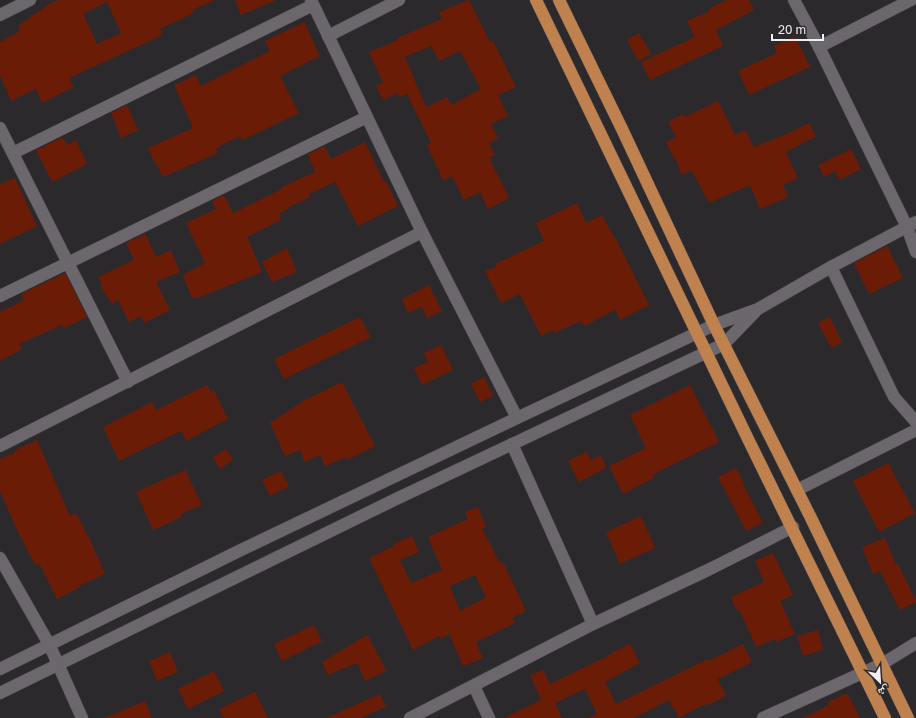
<svg xmlns="http://www.w3.org/2000/svg" width="916" height="718" viewBox="0 0 916 718" font-family="'Golos Text','Noto Naskh Arabic',sans-serif">
	<style>
		.building { fill: #6a1c07; fill-rule: evenodd }
		.lines { fill: none; stroke-linecap: round; stroke-linejoin: round }
		.minor-casing { stroke: #49464a; stroke-width: 13 }
		.major-casing { stroke: #49464a; stroke-width: 13 }
		.minor { stroke: #6b676c; stroke-width: 12 }
		.major { stroke: #bf824f; stroke-width: 12 }
	</style>
	<rect width="100%" height="100%" fill="#2c292d"/>
	<g class="building">
		<path d="M58,0H215L192,10L194,13L160,29L163,35L69,78L74,87L42,103L36,89L11,101L0,76V42L20,31L18,26L49,4ZM107,2L121,33L97,44L83,14Z"/>
		<polygon points="235,0 276,0 241,15"/>
		<path d="M468,0H469L490,42L493,41L516,87L498,95L508,116L491,124L498,139L489,143L495,155L489,158L509,198L488,209L480,192L464,200L452,176L443,181L427,145L431,143L407,94L399,97L397,93L383,100L376,86L383,83L369,52L398,40L397,38L442,19L439,12ZM431,46L439,61L460,51L481,89L451,105L447,97L426,107L405,57Z"/>
		<polygon points="726,0 749,0 754,10 716,30 723,46 650,80 641,62 695,37 687,21 710,11 709,9"/>
		<polygon points="304,22 320,56 280,76 299,113 243,140 240,136 216,148 218,153 163,177 156,163 155,164 148,148 193,128 174,85 196,75 201,86 270,51 265,41"/>
		<polygon points="639,33 651,54 638,61 627,40"/>
		<polygon points="795,36 810,67 749,95 738,71 777,53 774,46"/>
		<polygon points="718,101 735,135 745,130 754,147 789,133 809,123 816,136 786,152 798,178 783,185 788,197 760,209 750,185 709,203 692,171 682,175 675,158 674,159 666,142 676,137 668,122 683,114 685,117"/>
		<polygon points="127,105 138,130 121,138 111,113"/>
		<polygon points="63,137 67,145 76,140 87,164 52,182 36,150"/>
		<polygon points="365,142 384,182 386,181 398,206 358,226 335,182 309,194 310,197 289,207 289,208 279,214 281,220 247,237 262,272 198,298 192,298 183,275 205,263 186,223 216,209 212,201 224,195 233,213 282,189 282,187 315,172 308,154 324,146 331,159"/>
		<polygon points="851,149 861,169 839,180 835,171 824,177 818,165"/>
		<polygon points="15,178 37,226 0,244 0,184"/>
		<polygon points="577,203 586,223 602,215 614,237 615,237 649,305 620,320 615,310 584,326 581,321 554,333 553,330 541,336 520,294 501,303 485,271 496,267 495,264 544,241 536,223"/>
		<polygon points="145,234 156,257 171,250 180,272 156,282 170,310 144,323 141,316 129,322 118,300 112,304 100,285 102,284 98,277 134,260 126,243"/>
		<polygon points="887,246 903,278 869,294 854,263"/>
		<polygon points="287,248 297,272 272,282 262,262"/>
		<polygon points="65,273 87,317 64,328 62,325 19,344 22,349 0,361 0,312 24,300 21,294"/>
		<polygon points="429,285 442,311 427,318 422,307 408,313 402,299"/>
		<polygon points="360,317 371,337 284,379 274,359"/>
		<polygon points="830,317 842,342 831,348 818,323"/>
		<polygon points="441,345 453,370 422,385 414,368 428,362 424,353"/>
		<polygon points="484,377 493,396 480,402 471,384"/>
		<polygon points="342,382 375,446 347,460 346,457 325,466 320,455 305,462 300,450 285,456 270,423 305,400"/>
		<polygon points="207,385 211,392 214,390 228,419 186,441 181,431 119,461 103,427 152,402 156,410"/>
		<polygon points="690,385 719,442 652,475 654,478 623,494 609,466 646,448 630,415"/>
		<polygon points="37,440 70,516 76,513 93,546 105,574 79,586 80,587 57,599 39,563 35,565 17,530 0,491 0,459 16,452 15,450"/>
		<polygon points="226,449 233,460 220,469 213,457"/>
		<polygon points="586,452 591,460 601,455 606,468 579,482 568,461"/>
		<polygon points="888,463 915,513 879,532 853,481"/>
		<polygon points="736,468 744,483 743,484 763,523 746,531 718,477"/>
		<polygon points="185,470 202,505 181,514 182,517 153,530 136,492"/>
		<polygon points="281,471 289,486 270,496 262,480"/>
		<path d="M478,507L486,527L482,529L500,563L503,562L526,611L512,618L515,623L476,642L483,658L463,666L449,634L440,639L439,636L413,650L369,558L394,546L393,544L412,536L419,552L400,560L411,583L442,570L428,537L468,519L465,512ZM475,575L486,597L460,611L450,586Z"/>
		<polygon points="641,516 655,548 620,564 606,532"/>
		<polygon points="885,538 896,565 898,564 916,601 916,602 900,610 880,571 873,574 862,547"/>
		<polygon points="773,553 793,595 780,601 795,634 776,642 775,639 756,647 739,609 736,610 731,597 764,582 755,561"/>
		<polygon points="314,625 322,641 282,661 274,644"/>
		<polygon points="818,630 823,650 803,656 797,636"/>
		<polygon points="367,635 379,656 386,671 365,681 357,663 328,675 322,662"/>
		<polygon points="630,644 640,663 605,682 616,704 708,659 709,661 743,644 752,662 718,679 726,696 706,706 705,704 679,718 669,700 634,718 588,718 597,714 585,689 555,703 562,718 504,718 541,700 530,675 543,670 550,684 612,654 611,653"/>
		<polygon points="170,652 178,672 157,681 149,661"/>
		<polygon points="214,671 224,691 188,709 178,689"/>
		<polygon points="255,692 268,718 224,718 219,709"/>
		<polygon points="847,693 860,718 803,718 829,705 828,702"/>
		<polygon points="380,694 386,707 361,718 326,718"/>
		<polygon points="145,701 152,718 105,718"/>
	</g>
	<g class="lines">
		<defs>
			<g id="minor">
				<polyline points="311,0 422,232 517,418"/>
				<polyline points="794,0 819,47 907,227 916,252"/>
				<polyline points="0,15 30,0"/>
				<polyline points="328,36 399,0"/>
				<polyline points="819,47 911,0"/>
				<polyline points="0,128 128,382"/>
				<polyline points="13,153 313,5"/>
				<polyline points="831,267 894,397 916,422"/>
				<polyline points="0,296 367,117"/>
				<polyline points="512,444 593,624"/>
				<polyline points="0,446 422,232"/>
				<polyline points="797,490 916,430"/>
				<polyline points="0,558 49,644 82,718"/>
				<polyline points="0,669 243,549 517,418 714,325 758,309 831,267 916,222"/>
				<polyline points="474,686 489,718"/>
				<polyline points="0,693 394,500 724,344 755,312"/>
				<polyline points="410,718 593,624 708,570 793,527"/>
				<polyline points="763,718 882,664 916,643"/>
			</g>
			<g id="major">
				<polyline points="536,0 749,441 885,718"/>
				<polyline points="559,0 622,129 714,325 811,518 908,718"/>
			</g>
		</defs>
		<use href="#minor" class="minor-casing"/>
		<use href="#major" class="major-casing"/>
		<use href="#minor" class="minor"/>
		<use href="#major" class="major"/>
	</g>
	<g transform="translate(880 682) rotate(155)" stroke="#2c292d" stroke-width="3" paint-order="stroke">
	<path d="M0-3L7 15L0 10L-7 15Z" fill="#f1eff2"/>
	<text y="-6" font-size="11" font-weight="bold" text-anchor="middle" fill="#f1eff2">ش</text>
	</g>
	<path d="M772 34v6h51v-6" fill="none" stroke="#f1eff2" stroke-width="2"/>
	<text x="778" y="34" font-size="12" fill="#f1eff2" stroke="#2c292d" stroke-width="3" paint-order="stroke">20 m</text>
</svg>
